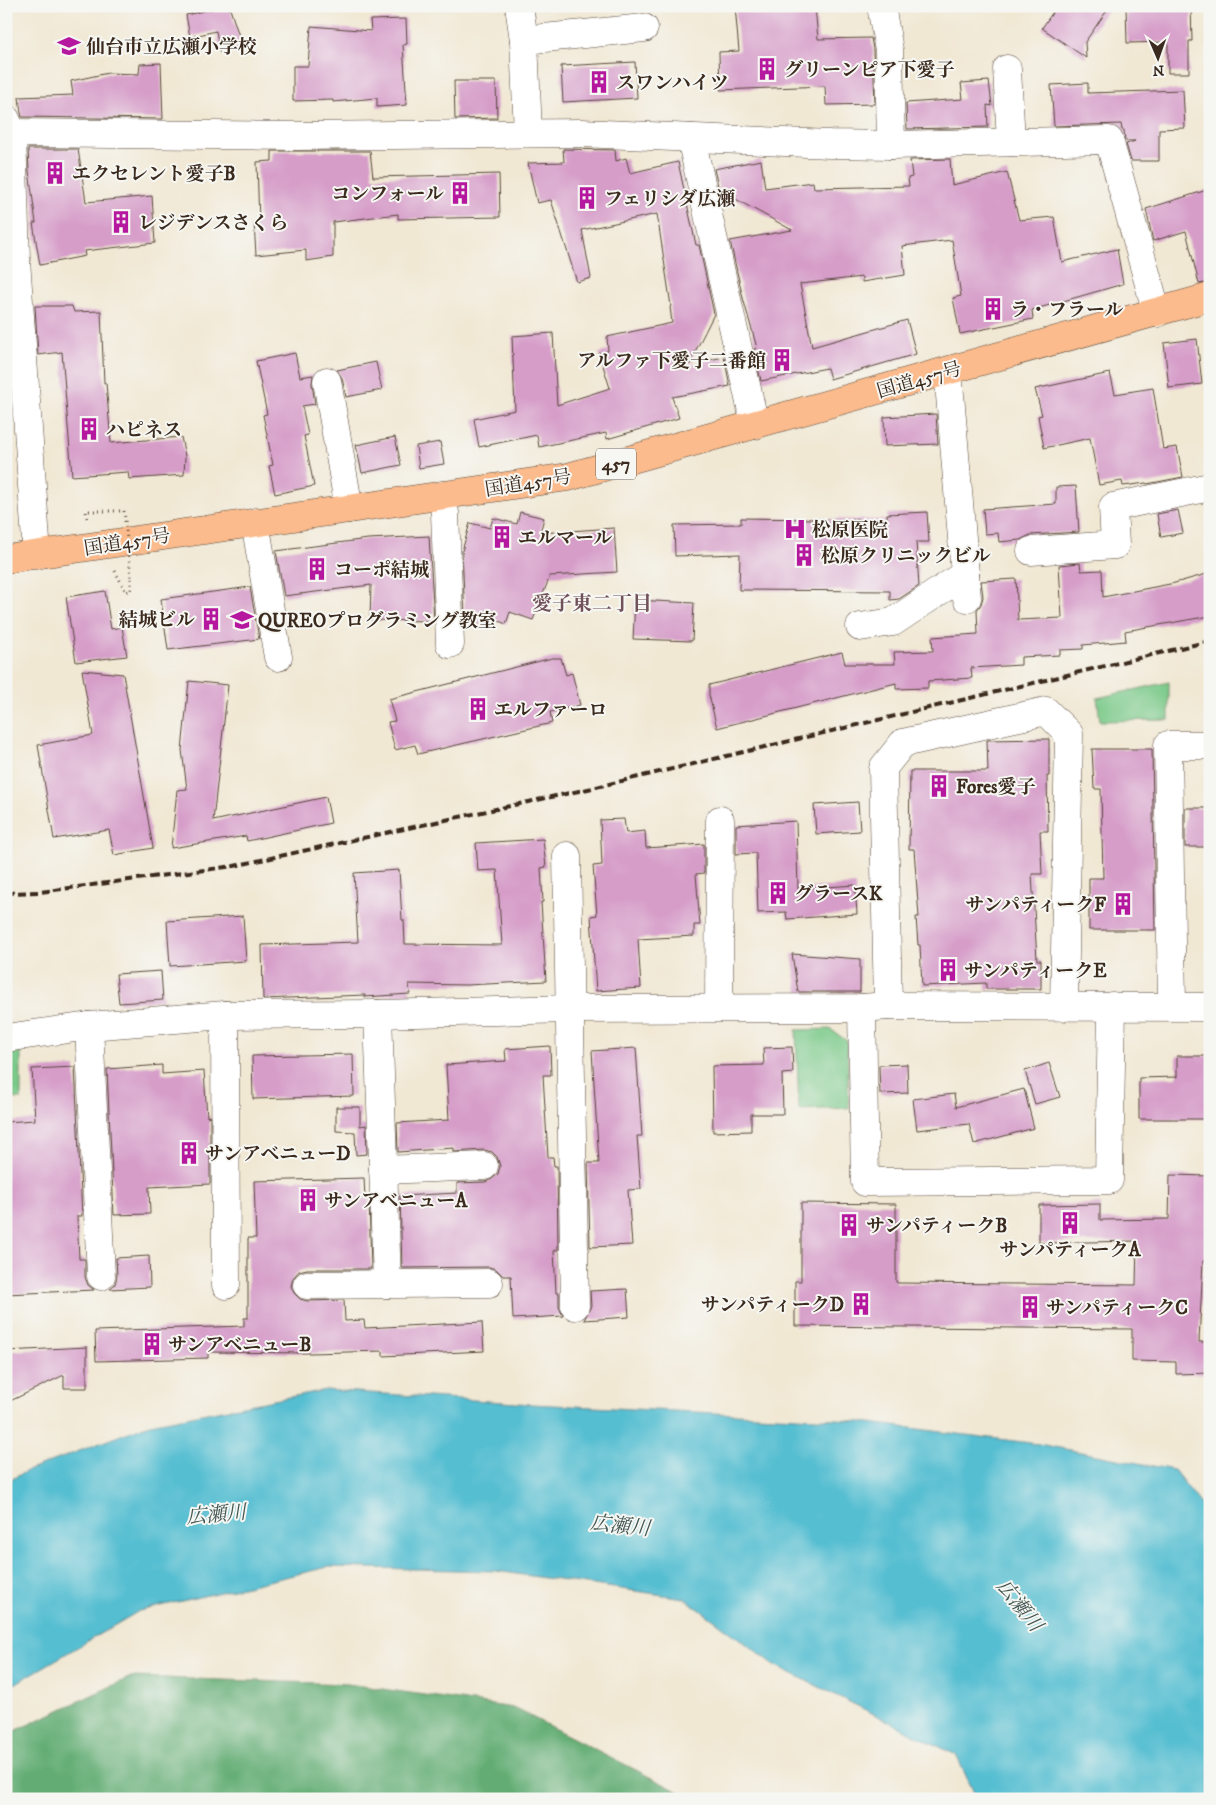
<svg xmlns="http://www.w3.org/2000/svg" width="1216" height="1805" viewBox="0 0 1216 1805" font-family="'IM FELL DW Pica','Noto Serif JP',serif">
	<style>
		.green { fill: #7ac989; stroke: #5a7a54 }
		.forest { fill: #63ad75; stroke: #4f6c4a }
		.water { fill: #54bed1; stroke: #487478 }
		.building { fill: #d69dc9 }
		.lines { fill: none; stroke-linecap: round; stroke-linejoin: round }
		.minor-casing { stroke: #564639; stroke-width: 29 }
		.highway-casing { stroke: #564639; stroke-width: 29 }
		.path { stroke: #564639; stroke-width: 3; stroke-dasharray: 1 4; stroke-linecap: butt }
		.minor { stroke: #fff; stroke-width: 28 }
		.highway { stroke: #fbbb8c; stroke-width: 28 }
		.rail { stroke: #3b2a1e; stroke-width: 4; stroke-dasharray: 8 4; stroke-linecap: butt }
		.path-bridge { stroke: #564639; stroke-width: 3; stroke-dasharray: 1 4; stroke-linecap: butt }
		.labels { text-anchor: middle; stroke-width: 4; stroke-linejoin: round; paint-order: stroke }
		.shield { fill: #f6f6f2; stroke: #73675e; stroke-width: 1 }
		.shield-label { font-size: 18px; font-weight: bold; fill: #3b2a1e }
		.poi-label { font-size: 19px; font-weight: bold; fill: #3b2a1e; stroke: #f6f6f2; text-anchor: start }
		.street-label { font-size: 19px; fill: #3b2a1e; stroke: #f6f6f2 }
		.neighbourhood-label { font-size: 20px; font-weight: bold; fill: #71525a; stroke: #f6f6f2 }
		.water-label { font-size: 20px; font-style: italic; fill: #425654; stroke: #f6f6f2 }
	</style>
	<rect width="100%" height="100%" fill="#f6f6f2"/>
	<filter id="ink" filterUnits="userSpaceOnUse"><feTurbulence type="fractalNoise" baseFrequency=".02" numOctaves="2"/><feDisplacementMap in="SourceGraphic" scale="10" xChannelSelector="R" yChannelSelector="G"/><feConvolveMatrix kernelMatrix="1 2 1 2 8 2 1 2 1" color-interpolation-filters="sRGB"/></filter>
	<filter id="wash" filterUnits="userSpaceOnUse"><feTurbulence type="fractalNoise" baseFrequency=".0096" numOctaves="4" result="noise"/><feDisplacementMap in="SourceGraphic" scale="20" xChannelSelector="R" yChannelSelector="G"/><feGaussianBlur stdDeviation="1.12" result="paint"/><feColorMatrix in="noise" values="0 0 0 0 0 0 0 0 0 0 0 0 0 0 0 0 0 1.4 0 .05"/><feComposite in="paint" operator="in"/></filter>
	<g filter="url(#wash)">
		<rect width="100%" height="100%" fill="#f1e8d4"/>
		<g class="green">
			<polygon points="1169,682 1169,720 1100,721 1097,698"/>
			<polygon points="830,1029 847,1041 849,1108 799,1110 796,1030"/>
			<polygon points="21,1052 21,1099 6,1098 6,1055"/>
		</g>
		<polygon class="forest" points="131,1677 348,1684 514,1708 693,1799 6,1799 6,1735"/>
		<polygon class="water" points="326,1390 532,1404 837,1419 1039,1444 1174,1470 1210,1516 1210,1799 977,1799 956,1755 775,1665 684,1598 496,1571 328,1567 139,1611 6,1689 6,1482 27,1471 150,1424"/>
		<g id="blocks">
			<g class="building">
				<polygon points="212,6 229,6 242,45 220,53 216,31 190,37 186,15 212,9"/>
				<polygon points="735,6 815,6 818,39 871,38 873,49 875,104 826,105 825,86 720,90 719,52 739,51"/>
				<polygon points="1057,6 1110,6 1085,42 1086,58 1042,28"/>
				<polygon points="1126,6 1191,6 1192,41 1189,41 1189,73 1168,73 1168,42 1127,43"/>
				<polygon points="406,19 407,44 403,45 407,105 377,107 377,98 333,102 333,100 293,101 293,66 308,66 311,26 371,31 370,20"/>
				<polygon points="635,62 637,98 563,102 561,66"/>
				<polygon points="161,63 163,119 22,117 21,113 19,97 73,95 71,81 108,73 139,74 140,64"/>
				<polygon points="454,81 496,81 497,118 455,119"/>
				<polygon points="989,81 992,106 987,105 988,127 907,129 906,103 963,99 961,83"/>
				<polygon points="1088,83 1088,93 1183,90 1185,128 1159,129 1159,161 1131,161 1126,144 1135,141 1125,141 1124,130 1122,130 1121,124 1054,126 1051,85"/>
				<polygon points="28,149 78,149 86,202 152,196 155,243 84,251 85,256 40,265 33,223 36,223 29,171"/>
				<polygon points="563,149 615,150 616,161 626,158 630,173 678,162 696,245 699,245 714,314 689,364 724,357 730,386 672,397 679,418 607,439 606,433 539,447 537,435 479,447 474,419 515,410 512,336 553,333 557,405 610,388 599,353 608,351 607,337 672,323 670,307 671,306 657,214 582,230 591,278 577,282 551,200 537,203 528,163 564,162"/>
				<polygon points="272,151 370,151 373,177 499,174 500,217 398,219 398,214 333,222 333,257 306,261 306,250 256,255 254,223 259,222 257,162 272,161"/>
				<polygon points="950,159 952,185 1007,172 1019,220 1054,217 1062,262 1117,249 1123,284 1032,310 1033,319 960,334 953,298 961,296 952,240 902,246 905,275 862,282 862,277 800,284 812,347 907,320 916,354 830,379 827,368 761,381 754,349 757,348 743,298 730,241 792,230 719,190 714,169 761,160 765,188 813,182 814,188 909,186 908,178 912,177 910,160"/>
				<polygon points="1210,189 1210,282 1199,284 1186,231 1153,241 1146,209"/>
				<polygon points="35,306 72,306 74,312 101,311 104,383 106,383 111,443 181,437 185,456 184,475 129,479 128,472 72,476 62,352 38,355"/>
				<polygon points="1197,339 1202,384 1169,388 1164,343"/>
				<polygon points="295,353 300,377 313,375 312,384 315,404 302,406 308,435 304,436 314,486 275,494 269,466 273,465 263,415 267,414 256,361"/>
				<polygon points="376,362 382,390 346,397 342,378 337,370"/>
				<polygon points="1110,373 1115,394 1153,388 1163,449 1177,447 1183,477 1147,484 1146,483 1123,486 1122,481 1099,485 1090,438 1044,448 1038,416 1042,415 1035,389"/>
				<polygon points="936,414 938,444 885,446 884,417"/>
				<polygon points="395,437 401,465 362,473 356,445"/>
				<polygon points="440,442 444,464 419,468 416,446"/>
				<polygon points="1076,486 1079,532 1030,535 1020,540 999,542 998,533 985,534 983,509 1056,504 1056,487"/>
				<polygon points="1178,510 1183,533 1161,537 1157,514"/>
				<polygon points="520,512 544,518 540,533 614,528 617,572 550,576 533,620 510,612 506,624 487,616 483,625 465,618 462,551 470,523 490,528 493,518 517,524"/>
				<polygon points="927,512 929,542 916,542 919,586 899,599 890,600 890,591 739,590 740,554 675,556 674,525 741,524 741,518 887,520 887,514"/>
				<polygon points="429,536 434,621 370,620 371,585 284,596 276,551 368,539"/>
				<polygon points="1080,563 1081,571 1102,570 1103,597 1175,583 1210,573 1210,616 1125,631 1126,641 1083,645 1083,649 1060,650 1060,655 1021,657 1021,665 971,668 972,678 928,681 928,688 896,689 896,683 717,728 709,695 709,685 842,652 845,664 895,664 894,652 933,651 932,637 978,634 977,610 981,604 983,597 981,581 1016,579 1018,620 1062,618 1059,565"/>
				<polygon points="250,587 259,639 168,650 161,599"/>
				<polygon points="105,591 111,629 122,627 127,656 76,662 66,597"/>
				<polygon points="635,600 694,603 692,641 633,639"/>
				<polygon points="552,658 561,658 566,675 572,673 580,705 550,712 552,723 418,754 415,745 395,750 388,722 395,721 389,699"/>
				<polygon points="82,670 123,674 153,848 114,855 109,830 54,839 38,745 93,735"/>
				<polygon points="189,681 228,685 213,821 326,797 331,823 247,841 246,836 171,848 177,790 187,789 182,750"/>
				<polygon points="1049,739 1049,776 1047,776 1048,831 1040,831 1042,874 1032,874 1037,960 1041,960 1041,989 986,989 986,983 922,986 920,945 918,945 916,917 919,917 914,849 909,849 910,771 988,771 987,740"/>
				<polygon points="1092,749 1152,749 1155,930 1089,930 1089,878 1103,878 1101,789 1094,789"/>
				<polygon points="858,802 860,831 816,834 814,805"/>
				<rect x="1185" y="808" width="25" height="39"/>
				<polygon points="624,819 626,833 645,831 646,848 704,844 704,873 696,874 700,925 694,925 694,936 638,939 641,988 596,991 591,916 597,915 593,866 602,865 600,820"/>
				<polygon points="796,821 798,889 855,885 857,914 787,919 786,912 758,913 756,853 736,854 736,825"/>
				<polygon points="543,839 546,867 541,868 543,902 541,902 546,981 467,985 409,984 410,994 365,997 365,995 263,999 262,945 358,942 354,873 399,870 402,920 404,920 405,944 502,945 497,870 478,871 476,843"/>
				<polygon points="243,916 246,961 170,966 167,921"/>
				<polygon points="792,954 860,959 860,992 798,992"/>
				<polygon points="161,971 163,1000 119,1003 116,974"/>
				<polygon points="550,1046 551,1075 543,1075 548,1157 553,1157 554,1166 557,1166 558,1250 554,1250 556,1293 559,1293 559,1307 563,1316 513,1319 511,1276 503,1276 496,1269 489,1267 402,1268 400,1196 457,1193 457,1183 485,1182 492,1179 498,1174 500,1166 497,1157 492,1152 484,1150 454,1152 454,1148 398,1152 397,1123 449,1120 446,1065 506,1061 505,1049"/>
				<polygon points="792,1047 793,1073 782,1074 783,1114 751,1114 751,1131 713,1132 712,1066 764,1065 763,1048"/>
				<polygon points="636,1048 642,1136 637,1136 641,1189 628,1190 632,1245 590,1247 588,1163 599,1163 592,1051"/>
				<polygon points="353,1054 354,1096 253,1099 252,1056"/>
				<polygon points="1177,1056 1209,1056 1209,1119 1139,1119 1139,1078 1177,1077"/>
				<polygon points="1049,1063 1060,1097 1035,1104 1025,1071"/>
				<polygon points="907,1064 908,1093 880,1094 879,1065"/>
				<polygon points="162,1065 162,1074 204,1071 207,1117 210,1116 210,1184 149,1187 150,1214 114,1215 107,1069"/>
				<polygon points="75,1067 82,1216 77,1216 79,1259 85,1259 85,1277 88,1285 94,1290 6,1294 6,1122 35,1120 32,1069"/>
				<polygon points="1024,1089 1034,1128 974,1144 969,1124 917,1130 913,1099 954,1094 956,1107"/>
				<polygon points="336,1107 360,1107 360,1126 366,1125 367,1154 356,1155 355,1132 336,1131"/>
				<polygon points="1170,1175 1210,1176 1210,1261 1203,1261 1199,1342 1210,1342 1210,1373 1176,1374 1176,1362 1132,1361 1132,1329 795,1326 795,1281 801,1281 801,1203 896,1204 896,1282 898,1283 1136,1285 1137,1241 1039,1243 1039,1205 1100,1204 1100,1220 1169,1219"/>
				<polygon points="364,1178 365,1199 369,1198 371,1269 307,1269 299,1271 293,1278 291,1286 294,1293 300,1299 307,1301 344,1300 345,1321 364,1320 365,1328 482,1322 484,1351 383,1356 383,1351 311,1353 208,1352 208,1358 96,1361 95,1331 244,1326 244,1318 248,1318 248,1238 256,1238 254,1181"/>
				<polygon points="149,1256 150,1287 110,1289 115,1284 117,1276 116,1258"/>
				<polygon points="627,1289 629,1317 584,1320 591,1306 590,1291"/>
				<polygon points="87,1347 87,1388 64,1388 64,1375 6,1403 6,1351"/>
			</g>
		</g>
	</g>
	<g filter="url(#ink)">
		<use href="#blocks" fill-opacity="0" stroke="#564639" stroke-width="1"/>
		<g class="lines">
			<defs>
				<g id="minor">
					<polyline points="519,6 524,40 528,133"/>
					<polyline points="881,6 889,50 891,145"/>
					<polyline points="524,40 644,28"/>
					<polyline points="1007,69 1011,142"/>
					<polyline points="6,119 12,133 16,260 37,555"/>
					<polyline points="12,133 298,136 581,133 830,144 891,145 1109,140 1157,313"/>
					<polyline points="691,138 755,425"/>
					<polyline points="948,371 967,598"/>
					<polyline points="327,381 349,509"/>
					<polyline points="442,495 445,513 450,644"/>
					<polyline points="255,522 278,657"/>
					<polyline points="1031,551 1115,545 1113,507 1210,487"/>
					<polyline points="860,627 893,622 965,574"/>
					<polyline points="567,856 575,1306"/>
					<polyline points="888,1006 883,768 903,743 1046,711 1069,734 1064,1007"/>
					<polyline points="1172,1006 1168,745 1210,745"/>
					<polyline points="719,1008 720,820"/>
					<polyline points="862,1008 865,1182 1109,1180 1112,1006"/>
					<polyline points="378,1014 387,1284"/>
					<polyline points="225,1015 226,1285"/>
					<polyline points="89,1026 101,1276"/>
					<polyline points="6,1038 89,1026 225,1015 378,1014 570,1009 862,1008 888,1006 1210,1007"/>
					<polyline points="383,1170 484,1166"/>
					<polyline points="307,1285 489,1283"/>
				</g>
				<polyline id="highway" points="6,559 568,477 1210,297"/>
			</defs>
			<use href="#minor" class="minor-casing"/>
			<use href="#highway" class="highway-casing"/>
			<g class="path">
				<polyline points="87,518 86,511 124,511"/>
				<polyline points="115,571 126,592 131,591 131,577"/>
			</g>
			<use href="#minor" class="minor"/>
			<use href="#highway" class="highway"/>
			<polyline class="rail" points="6,893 40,892 234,866 588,789 1210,641"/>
			<polyline class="path-bridge" points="124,511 131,577"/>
		</g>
	</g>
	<defs>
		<symbol id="school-bare" viewBox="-9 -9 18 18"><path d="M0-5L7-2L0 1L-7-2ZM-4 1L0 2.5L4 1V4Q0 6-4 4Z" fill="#b5179e" stroke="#f6f6f2" stroke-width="2.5" paint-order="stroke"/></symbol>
		<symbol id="building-bare" viewBox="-9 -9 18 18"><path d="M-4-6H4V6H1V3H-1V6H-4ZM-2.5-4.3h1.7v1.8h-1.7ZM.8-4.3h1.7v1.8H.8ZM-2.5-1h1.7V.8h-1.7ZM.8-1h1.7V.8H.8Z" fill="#b5179e" stroke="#f6f6f2" stroke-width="2.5" paint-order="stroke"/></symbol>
		<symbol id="hospital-bare" viewBox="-9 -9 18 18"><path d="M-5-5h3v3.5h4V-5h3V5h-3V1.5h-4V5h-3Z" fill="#b5179e" stroke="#f6f6f2" stroke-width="2.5" paint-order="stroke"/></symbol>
	</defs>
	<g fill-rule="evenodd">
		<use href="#school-bare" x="53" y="30" width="32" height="32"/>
		<use href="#building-bare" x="751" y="53" width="32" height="32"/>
		<use href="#building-bare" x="583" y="66" width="32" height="32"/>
		<use href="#building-bare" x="39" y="157" width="32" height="32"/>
		<use href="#building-bare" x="444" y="177" width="32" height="32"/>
		<use href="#building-bare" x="571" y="182" width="32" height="32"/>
		<use href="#building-bare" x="105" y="206" width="32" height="32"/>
		<use href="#building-bare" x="977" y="293" width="32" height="32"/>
		<use href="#building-bare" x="766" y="344" width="32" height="32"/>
		<use href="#building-bare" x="73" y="413" width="32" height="32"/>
		<use href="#hospital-bare" x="779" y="513" width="32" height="32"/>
		<use href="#building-bare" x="486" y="521" width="32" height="32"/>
		<use href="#building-bare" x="788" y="539" width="32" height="32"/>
		<use href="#building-bare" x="301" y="553" width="32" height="32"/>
		<use href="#building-bare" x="195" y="603" width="32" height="32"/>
		<use href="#school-bare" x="226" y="604" width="32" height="32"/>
		<use href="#building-bare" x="462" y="693" width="32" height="32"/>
		<use href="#building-bare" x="923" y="770" width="32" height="32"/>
		<use href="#building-bare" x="762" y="877" width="32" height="32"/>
		<use href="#building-bare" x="1107" y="888" width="32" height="32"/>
		<use href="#building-bare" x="932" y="954" width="32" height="32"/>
		<use href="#building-bare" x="173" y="1137" width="32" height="32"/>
		<use href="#building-bare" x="292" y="1184" width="32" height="32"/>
		<use href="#building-bare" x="1054" y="1207" width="32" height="32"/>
		<use href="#building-bare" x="833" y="1209" width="32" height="32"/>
		<use href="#building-bare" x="845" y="1288" width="32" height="32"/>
		<use href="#building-bare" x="1014" y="1291" width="32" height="32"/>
		<use href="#building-bare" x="136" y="1328" width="32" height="32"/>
	</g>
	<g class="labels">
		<rect class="shield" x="596" y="448.5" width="40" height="31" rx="4"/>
		<g class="shield-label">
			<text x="616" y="470">457</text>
		</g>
		<g class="poi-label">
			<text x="86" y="53">仙台市立広瀬小学校</text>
			<text x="784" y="76">グリーンピア下愛子</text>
			<text x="616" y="89">スワンハイツ</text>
			<text x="72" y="180">エクセレント愛子B</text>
			<text x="444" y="200" text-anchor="end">コンフォール</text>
			<text x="604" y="205">フェリシダ広瀬</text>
			<text x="138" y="229">レジデンスさくら</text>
			<text x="1010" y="316">ラ・フラール</text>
			<text x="766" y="367" text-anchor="end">アルファ下愛子二番館</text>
			<text x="106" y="436">ハピネス</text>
			<text x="812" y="536">松原医院</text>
			<text x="518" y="544">エルマール</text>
			<text x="821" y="562">松原クリニックビル</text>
			<text x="334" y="576">コーポ結城</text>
			<text x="195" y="626" text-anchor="end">結城ビル</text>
			<text x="258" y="627">QUREOプログラミング教室</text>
			<text x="494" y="716">エルファーロ</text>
			<text x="956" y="793">Fores愛子</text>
			<text x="794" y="900">グラースK</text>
			<text x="1106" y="911" text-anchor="end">サンパティークF</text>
			<text x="964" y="977">サンパティークE</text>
			<text x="205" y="1160">サンアベニューD</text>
			<text x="324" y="1207">サンアベニューA</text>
			<text x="866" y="1232">サンパティークB</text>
			<text x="1070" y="1256" text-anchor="middle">サンパティークA</text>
			<text x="844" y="1311" text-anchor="end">サンパティークD</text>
			<text x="1046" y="1314">サンパティークC</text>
			<text x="168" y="1351">サンアベニューB</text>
		</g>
		<g class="street-label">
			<text transform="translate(919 379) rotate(-16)" y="7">国道457号</text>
			<text transform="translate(528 482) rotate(-9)" y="7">国道457号</text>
			<text transform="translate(127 541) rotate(-9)" y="7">国道457号</text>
		</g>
		<g class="neighbourhood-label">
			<text x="592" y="610">愛子東二丁目</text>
		</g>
		<g class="water-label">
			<text transform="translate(216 1514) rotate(-5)" y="7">広瀬川</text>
			<text transform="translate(620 1525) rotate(6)" y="7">広瀬川</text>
			<text transform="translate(1020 1605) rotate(51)" y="7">広瀬川</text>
		</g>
	</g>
	<rect width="1216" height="1805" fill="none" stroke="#f6f6f2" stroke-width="25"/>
	<g transform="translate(1158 58) rotate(178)" stroke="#f6f6f2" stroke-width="4" paint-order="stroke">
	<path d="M0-4L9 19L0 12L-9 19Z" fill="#3b2a1e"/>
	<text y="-8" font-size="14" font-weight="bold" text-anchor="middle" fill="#3b2a1e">N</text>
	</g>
</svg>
